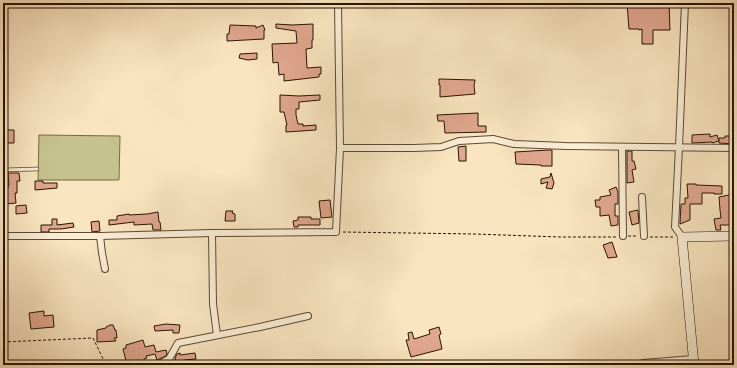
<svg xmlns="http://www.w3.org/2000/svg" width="737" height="368" viewBox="0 0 737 368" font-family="'IM FELL DW Pica',serif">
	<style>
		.green { fill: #c5c28d; stroke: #766a46 }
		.building { fill: #e0a68f; stroke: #271300 }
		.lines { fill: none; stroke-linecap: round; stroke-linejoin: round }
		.service-casing { stroke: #5c4830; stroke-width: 4.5 }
		.minor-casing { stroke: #5c4830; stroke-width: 8 }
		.secondary-casing { stroke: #271300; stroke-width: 10 }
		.path { stroke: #271300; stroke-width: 1; stroke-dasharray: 3 2; stroke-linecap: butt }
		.service { stroke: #fbeed6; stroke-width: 3 }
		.minor { stroke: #fbeed6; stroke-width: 6 }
		.secondary { stroke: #fbeed6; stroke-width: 9 }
	</style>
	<rect width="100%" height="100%" fill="#f9e5c0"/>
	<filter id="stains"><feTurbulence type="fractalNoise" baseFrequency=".005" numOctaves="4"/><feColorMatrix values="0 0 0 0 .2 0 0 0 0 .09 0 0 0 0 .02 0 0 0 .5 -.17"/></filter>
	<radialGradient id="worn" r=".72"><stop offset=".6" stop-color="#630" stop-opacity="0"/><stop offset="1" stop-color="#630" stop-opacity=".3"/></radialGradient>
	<polygon class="green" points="39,135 120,136 119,180 38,180"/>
	<g class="building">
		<polygon points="627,3 669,3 670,30 653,30 653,44 642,44 642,29 639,30 639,29 629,29"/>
		<polygon points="276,24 292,25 313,24 313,40 312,40 312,48 306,49 307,68 321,67 321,74 319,74 319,77 284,81 284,74 279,75 278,62 273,63 272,44 297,43 296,31 276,28"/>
		<polygon points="230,25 256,26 256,28 263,25 265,30 264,30 264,39 227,41 227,34 229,34"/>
		<polygon points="257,53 257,59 248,60 239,58 240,54"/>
		<polygon points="439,79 475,80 474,86 475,94 440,97 440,85 439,85"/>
		<polygon points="280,95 299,96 320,95 320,100 299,102 299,109 296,109 296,115 298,124 303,124 303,126 316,125 316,130 286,132 286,125 287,125 284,112 280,112"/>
		<polygon points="478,113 478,126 486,126 486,132 445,133 444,121 438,121 437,115"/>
		<polygon points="3,130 14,130 14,143 6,143 6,142 3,142"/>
		<polygon points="710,134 710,137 717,135 719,141 712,143 712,142 692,143 692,135"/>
		<polygon points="725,136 734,136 734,144 719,143 719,138 725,138"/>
		<polygon points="466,146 466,161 459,161 458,147"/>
		<polygon points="548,150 552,150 552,166 541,166 541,165 516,164 515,152"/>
		<polygon points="627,151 632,151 632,161 634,161 636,169 632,170 634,182 627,183"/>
		<polygon points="8,173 19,173 20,181 17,181 17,193 15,193 16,203 5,204 4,194 5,194 5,188 8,188 8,185 9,185"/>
		<polygon points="551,173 554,183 552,189 546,188 548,182 541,184 541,179 550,177"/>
		<polygon points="35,181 43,181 43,183 57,183 57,188 35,190"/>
		<polygon points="687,184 696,184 696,185 722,186 722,194 714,194 714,193 702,193 702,204 690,204 690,220 680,224 681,204 685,204 685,198 688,198"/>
		<polygon points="616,187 618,192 618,204 615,204 615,216 618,216 618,225 611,226 609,215 600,216 600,207 596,207 595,200 600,200 600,197 611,195 609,190"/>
		<polygon points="734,194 734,225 720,225 721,230 716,230 714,219 721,218 720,210 719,197"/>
		<polygon points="330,200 332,217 321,218 319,201"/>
		<polygon points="26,205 27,213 16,214 16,206"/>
		<polygon points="638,210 639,223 632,225 629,212"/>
		<polygon points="226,211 233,211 232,213 235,214 235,221 225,221"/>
		<polygon points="158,212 159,222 160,222 161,230 153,230 152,224 134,225 134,222 109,225 109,220 117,220 117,216 129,214 129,215 147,214"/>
		<polygon points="298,217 311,217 311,219 320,219 320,225 298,225 298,227 294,227 293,221 298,220"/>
		<polygon points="52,219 57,219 57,225 73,223 74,227 61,229 49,229 49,232 41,232 41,225 52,225"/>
		<polygon points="99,221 100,231 92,232 91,222"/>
		<polygon points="612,242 617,257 608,258 603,245"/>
		<polygon points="44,311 44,316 53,315 54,327 31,329 29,313"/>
		<polygon points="166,324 180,325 179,333 173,333 173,330 155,331 154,326"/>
		<polygon points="110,325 113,325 115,330 116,330 117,338 114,338 116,341 97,342 97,330 106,328 106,327"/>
		<polygon points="439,327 441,334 439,335 442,349 411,357 406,340 409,340 408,333 412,332 414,339 430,334 429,330"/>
		<polygon points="143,340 145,347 154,345 156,352 166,350 167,353 166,356 157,360 155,354 146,356 147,358 144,359 145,365 127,365 123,349 126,348 126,345"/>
		<polygon points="180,353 180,355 195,353 196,359 184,360 185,365 180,365 180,361 176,362 175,358 177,354"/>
	</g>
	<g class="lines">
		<defs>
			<polyline id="service" points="3,170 37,169"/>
			<g id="minor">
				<polyline points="622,147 623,236"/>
				<polyline points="340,148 414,148 441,147 459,141 493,139 514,144 566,146 734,148"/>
				<polyline points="642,197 644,236"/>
				<polyline points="212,233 213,304 217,335"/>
				<polyline points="3,236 100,236 212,233 336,232 340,148 338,3"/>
				<polyline points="100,236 102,253 105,269"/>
				<polyline points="682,237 675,227 679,147 685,3"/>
				<polyline points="157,365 169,359 178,343 260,327 308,316"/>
				<polyline points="636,365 643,363 693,359"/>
			</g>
			<polyline id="secondary" points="694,365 682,237 734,236"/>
		</defs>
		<use href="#service" class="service-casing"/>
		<use href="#minor" class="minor-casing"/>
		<use href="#secondary" class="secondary-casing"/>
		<g class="path">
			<polyline points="343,232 474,234 560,237 617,237"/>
			<polyline points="628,236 637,236"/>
			<polyline points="650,237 675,237"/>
			<polyline points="3,342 93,338 106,365"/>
		</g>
		<use href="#service" class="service"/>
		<use href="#minor" class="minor"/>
		<use href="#secondary" class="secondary"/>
	</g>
	<rect width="737" height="368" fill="none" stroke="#f9e5c0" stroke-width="16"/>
	<rect x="4" y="4" width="729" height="360" fill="none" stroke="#271300" stroke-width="2"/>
	<rect x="8" y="8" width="721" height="352" fill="none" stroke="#271300"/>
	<rect width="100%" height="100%" filter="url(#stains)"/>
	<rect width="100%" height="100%" fill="url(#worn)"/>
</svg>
